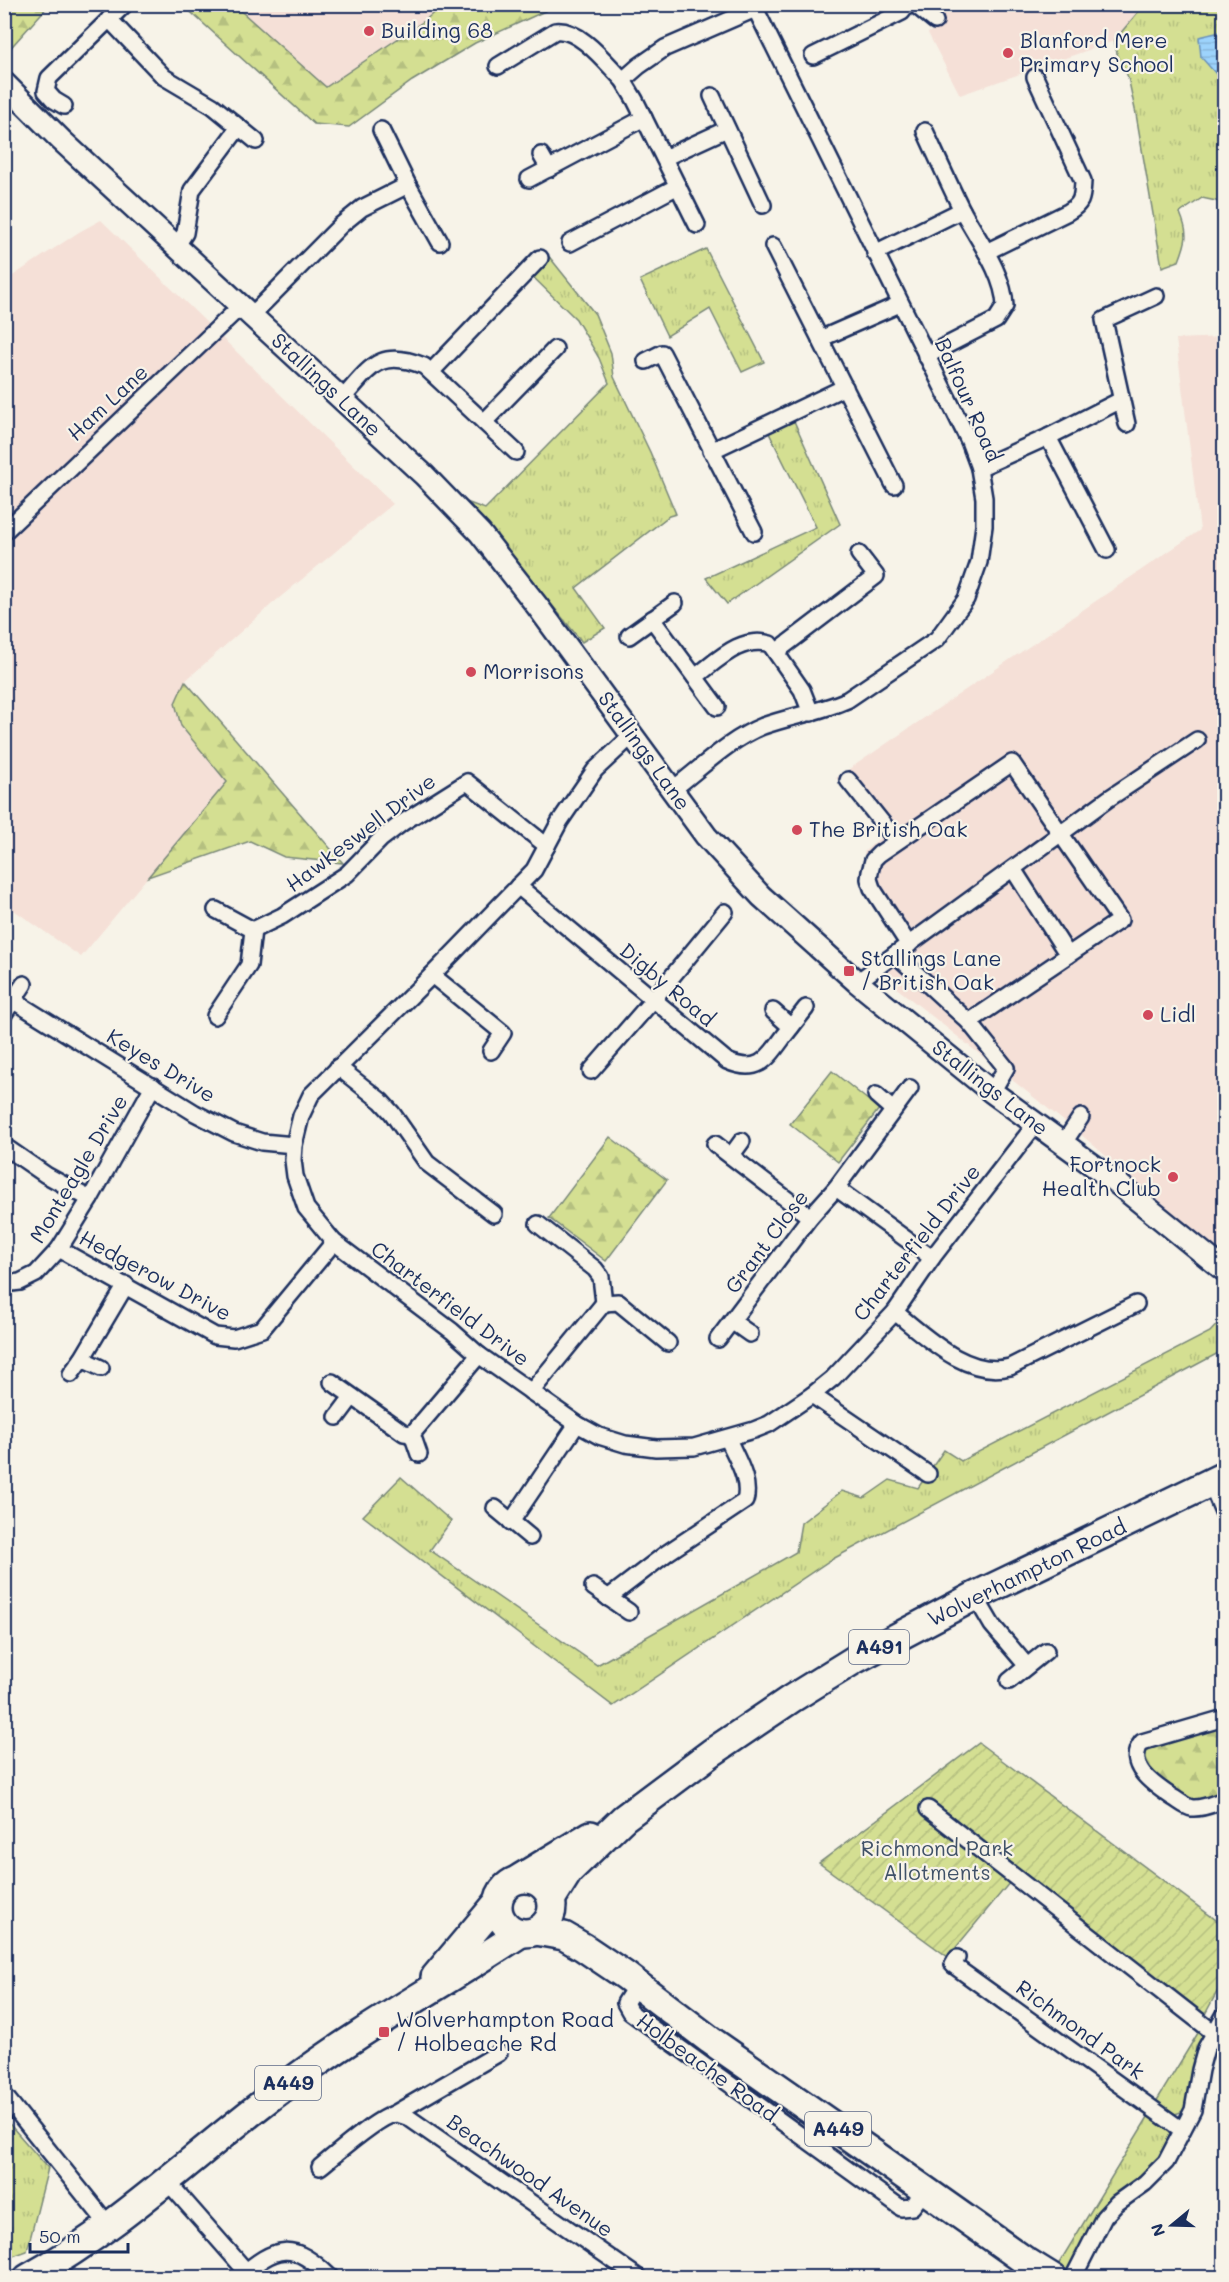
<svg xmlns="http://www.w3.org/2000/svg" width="1229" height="2282" viewBox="0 0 1229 2282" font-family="Mali,sans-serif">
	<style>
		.built { fill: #f5e0d7 }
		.grass { fill: url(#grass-tufts); stroke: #788778; stroke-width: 1.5 }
		.forest { fill: url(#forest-firs); stroke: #788778; stroke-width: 1.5 }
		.garden { fill: url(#garden-furrows); stroke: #788778; stroke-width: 1.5 }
		.water { fill: url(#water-rules); stroke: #6991bd; stroke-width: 1.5 }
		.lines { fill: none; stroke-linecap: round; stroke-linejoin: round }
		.street-casing { stroke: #1b2f5e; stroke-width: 20 }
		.secondary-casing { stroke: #1b2f5e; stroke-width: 26 }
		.highway-casing { stroke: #1b2f5e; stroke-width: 32 }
		.street { stroke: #f7f3e8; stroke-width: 15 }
		.secondary { stroke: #f7f3e8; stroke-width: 21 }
		.highway { stroke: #f7f3e8; stroke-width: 27 }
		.poi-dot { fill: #d1495b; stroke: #f7f3e8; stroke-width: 2 }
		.labels { text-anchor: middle; stroke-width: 4.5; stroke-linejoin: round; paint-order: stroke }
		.shield { fill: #f7f3e8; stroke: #5d6a87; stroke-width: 1.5 }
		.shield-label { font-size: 20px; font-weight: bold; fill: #1b2f5e }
		.poi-label { font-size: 21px; fill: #1b2f5e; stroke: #f7f3e8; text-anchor: start }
		.street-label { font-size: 21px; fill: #1b2f5e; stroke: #f7f3e8 }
		.park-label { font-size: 21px; fill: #405268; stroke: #f7f3e8 }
	</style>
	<defs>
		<pattern id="grass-tufts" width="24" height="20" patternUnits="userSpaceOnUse" patternTransform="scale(1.5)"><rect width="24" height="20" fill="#d4df92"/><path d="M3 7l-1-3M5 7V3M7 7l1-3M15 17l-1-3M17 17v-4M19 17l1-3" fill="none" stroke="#b5c080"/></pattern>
		<pattern id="forest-firs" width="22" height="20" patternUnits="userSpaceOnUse" patternTransform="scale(1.5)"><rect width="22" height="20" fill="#d4df92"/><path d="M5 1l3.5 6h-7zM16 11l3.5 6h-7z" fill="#b5c080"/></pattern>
		<pattern id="garden-furrows" width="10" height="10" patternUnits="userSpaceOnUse" patternTransform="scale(1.5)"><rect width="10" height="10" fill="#d4df92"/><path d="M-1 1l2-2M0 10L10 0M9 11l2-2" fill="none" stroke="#b5c080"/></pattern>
		<pattern id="water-rules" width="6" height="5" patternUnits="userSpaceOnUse" patternTransform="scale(1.5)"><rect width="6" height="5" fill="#9dd3fc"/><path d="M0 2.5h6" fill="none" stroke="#87b5da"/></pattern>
	</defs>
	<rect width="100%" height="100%" fill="#f7f3e8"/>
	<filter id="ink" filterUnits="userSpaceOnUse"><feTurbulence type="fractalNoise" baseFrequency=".0167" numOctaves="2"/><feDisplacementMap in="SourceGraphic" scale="12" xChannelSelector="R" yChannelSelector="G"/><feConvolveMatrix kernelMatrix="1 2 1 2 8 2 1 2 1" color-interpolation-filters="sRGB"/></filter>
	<g filter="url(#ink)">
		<g class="built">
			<polygon points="234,5 519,5 326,87"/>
			<polygon points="926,5 1144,5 1114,41 960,95 928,33 939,27"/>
			<polygon points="101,220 393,504 272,604 185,681 249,755 81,957 5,904 5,281 79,232"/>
			<polygon points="1224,337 1224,1257 1085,1138 869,966 898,942 868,892 864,852 883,835 836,778 1200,530 1176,339"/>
		</g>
		<g class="grass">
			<path d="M1144,5H1224V205L1216,201L1202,198L1180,213C1189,234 1187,240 1179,261L1162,267L1136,114L1128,77L1118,57L1114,41Z"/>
			<polygon points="706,249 764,362 742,372 710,309 667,336 640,280"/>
			<polygon points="547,254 595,314 611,353 614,377 650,452 676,514 669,516 576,588 605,628 582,642 469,503 485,509 609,383 599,358 576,319 531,275"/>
			<polygon points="794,421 840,524 727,604 706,578 816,527 769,433"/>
			<polygon points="1224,1317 1224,1350 829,1561 613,1706 363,1516 401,1477 451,1521 430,1550 597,1665 796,1552 801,1523 842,1491 864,1498 890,1480 918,1488 944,1450 961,1461 1210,1332"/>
			<polygon points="1201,2028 1208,2031 1196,2051 1189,2104 1184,2111 1175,2114 1156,2102"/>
			<path d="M1151,2112C1157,2118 1172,2127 1172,2136C1171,2155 1129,2183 1116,2196C1102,2211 1086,2245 1074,2263L1067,2270L1058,2265Z"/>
			<polygon points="5,2119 48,2168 27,2251 5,2259"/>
		</g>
		<g class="forest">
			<polygon points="5,4 49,5 5,54 4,5"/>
			<polygon points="183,5 234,5 326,87 424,21 443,5 558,5 475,43 412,81 349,127 314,124"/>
			<polygon points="185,681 343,863 284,857 250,841 148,877 227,782 181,726 175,703"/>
			<polygon points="832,1071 879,1109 838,1162 790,1124"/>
			<polygon points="610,1137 667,1180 606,1261 549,1218"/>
			<polygon points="1224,1723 1224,1793 1192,1802 1151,1776 1140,1751 1147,1746"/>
		</g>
		<polygon class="garden" points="979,1743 1224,1926 1224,1979 1203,2018 1010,1882 948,1957 819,1863"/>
		<polygon class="water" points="1224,31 1224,83 1201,57 1199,37"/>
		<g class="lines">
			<defs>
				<g id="street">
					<polyline points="914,4 935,21"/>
					<polyline points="109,19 164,77 213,106 256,141"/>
					<polyline points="813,56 902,12 908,4"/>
					<path d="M498,66L555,31C579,27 607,64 623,80"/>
					<polyline points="712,96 763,205"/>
					<polyline points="64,106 54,100 46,91 49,78 125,4"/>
					<polyline points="381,130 408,185 440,242"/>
					<path d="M925,131C937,157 949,184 962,210C977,238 1004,274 1005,306L996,320L926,356"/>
					<polyline points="541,155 549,169"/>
					<polyline points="664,158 727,129"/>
					<polyline points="529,179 644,118"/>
					<polyline points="697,225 635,100 623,80 639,66 665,48 755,9"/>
					<polyline points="570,243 678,186"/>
					<polyline points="773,246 894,485"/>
					<polyline points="176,247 185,233 192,190 239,127"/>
					<path d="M986,252L1068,212C1083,203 1082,197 1083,181L1035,77"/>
					<polyline points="875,253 962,210"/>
					<polyline points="251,316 341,225 362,208 408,185"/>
					<polyline points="820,339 900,304"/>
					<polyline points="646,361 662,353 754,532"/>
					<polyline points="431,372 540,258"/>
					<path d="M342,399C371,367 379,348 424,366L516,452"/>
					<polyline points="484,422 555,349"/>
					<polyline points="1127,424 1104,320 1156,296"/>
					<polyline points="1048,437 1107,550"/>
					<polyline points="711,451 845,387"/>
					<polyline points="979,468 1048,437 1121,400"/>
					<polyline points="4,532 241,306"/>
					<polyline points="652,619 717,707"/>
					<polyline points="629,636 675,603"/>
					<polyline points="776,652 876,576 859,554"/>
					<path d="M695,677C717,661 741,635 770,644L802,690L811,713"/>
					<polyline points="634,737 625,742 595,770 560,821 534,870 432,975 311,1095 301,1116 294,1145 293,1160 295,1176 306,1208 334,1242 452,1331 479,1355 577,1424 599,1436 625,1444 656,1448 694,1447 754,1430 769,1424 812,1395 833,1378 895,1312 932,1258 1035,1125"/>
					<polyline points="848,780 896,840"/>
					<path d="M672,790C701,768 730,739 763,726C791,716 820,712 847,700L937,639L966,599L979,562L984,526V498L979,468L969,441L753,4"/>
					<polyline points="1013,869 1068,955"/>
					<path d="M518,886L727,1061C759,1075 768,1058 785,1035C792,1026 799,1017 806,1008"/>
					<polyline points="253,930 282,916 347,874 381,839 402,823 467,782 547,846"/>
					<polyline points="895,954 969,1022 1120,920 1012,763 879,854 873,860 870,872 869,879 872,888 909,945"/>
					<polyline points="432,975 503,1033 491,1051"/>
					<polyline points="857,982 1108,799 1197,740"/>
					<polyline points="14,1001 195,1113 234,1133 262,1142 294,1145"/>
					<polyline points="773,1011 791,1027"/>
					<polyline points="4,1014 24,984"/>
					<polyline points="215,1016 249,965 253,930 216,910"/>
					<polyline points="969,1022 1006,1068 992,1092"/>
					<polyline points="338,1067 381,1101 392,1113 427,1163 494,1214"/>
					<polyline points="591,1071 652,1001 725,912"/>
					<polyline points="910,1088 836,1188 932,1258"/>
					<polyline points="876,1095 893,1110"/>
					<polyline points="715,1144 810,1217"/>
					<polyline points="1063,1144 1081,1117"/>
					<polyline points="4,1146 46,1175 90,1199"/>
					<polyline points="731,1156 742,1141"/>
					<polyline points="538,1224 595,1269 601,1277 604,1303 618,1302 668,1343"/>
					<polyline points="59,1249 215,1336 234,1338 262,1329 334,1242"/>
					<polyline points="4,1284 20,1282 36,1274 59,1249 90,1199 153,1086"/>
					<path d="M895,1312C926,1337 967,1378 1010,1367L1136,1304"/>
					<polyline points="733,1322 750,1334"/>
					<polyline points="718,1339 810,1217 836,1188"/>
					<polyline points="82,1359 101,1368"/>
					<polyline points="71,1374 82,1359 126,1285"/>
					<polyline points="332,1382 404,1433 412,1434 479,1355"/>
					<polyline points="531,1392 604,1303"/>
					<polyline points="812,1395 928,1474"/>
					<polyline points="337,1417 352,1397"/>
					<polyline points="412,1434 419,1454"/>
					<polyline points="1211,1483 1224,1514"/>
					<polyline points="495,1508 530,1537"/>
					<polyline points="511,1522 577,1424"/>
					<polyline points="593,1587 629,1612"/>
					<polyline points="975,1596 992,1625 1027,1666"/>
					<path d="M608,1598L667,1553L745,1501C751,1480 736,1458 728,1439"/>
					<polyline points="1009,1681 1046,1651"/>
					<path d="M1224,1718L1142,1742C1124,1765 1154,1785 1172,1797C1178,1800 1185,1807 1192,1808C1203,1809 1215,1803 1224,1800"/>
					<polyline points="928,1809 1213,2032"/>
					<polyline points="957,1958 953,1965 1182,2130"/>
					<polyline points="637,1984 625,2003 630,2012 901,2208 912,2207 925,2190"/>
					<polyline points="4,2095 110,2227"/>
					<polyline points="394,2114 499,2053"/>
					<path d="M320,2167C335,2155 379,2116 395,2114C400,2114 404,2116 409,2118L639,2278"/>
					<polyline points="167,2181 246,2271"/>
					<path d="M238,2278C277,2245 292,2240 331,2278"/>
					<polyline points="1073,2278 1104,2217 1117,2203 1145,2183 1166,2162 1193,2110 1200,2070 1206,2048 1224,2016"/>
				</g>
				<polyline id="secondary" points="4,83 61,140 424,475 480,533 538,607 706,836 761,896 857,982 992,1092 1112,1179 1224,1270"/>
				<g id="highway">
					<polyline points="520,1878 591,1835"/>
					<circle cx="525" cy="1906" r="27"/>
					<polyline points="552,1898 569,1871 624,1818 711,1753 791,1699 854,1660 975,1596 1224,1476"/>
					<polyline points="536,1931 564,1936 583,1947 626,1976 710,2040 871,2152 1024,2260 1053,2278"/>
					<polyline points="435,1977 498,1902"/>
					<path d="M28,2278C124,2225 197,2151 284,2087C359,2030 442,1985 521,1933"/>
				</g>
			</defs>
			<use href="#street" class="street-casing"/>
			<use href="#secondary" class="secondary-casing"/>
			<use href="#highway" class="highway-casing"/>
			<use href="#street" class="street"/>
			<use href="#secondary" class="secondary"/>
			<use href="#highway" class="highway"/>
		</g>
	</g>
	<g class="poi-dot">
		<circle cx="369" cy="31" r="6"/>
		<circle cx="1008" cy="53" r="6"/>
		<circle cx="471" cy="672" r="6"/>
		<circle cx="797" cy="830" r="6"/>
		<rect x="843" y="965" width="12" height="12" rx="3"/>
		<circle cx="1148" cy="1015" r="6"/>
		<circle cx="1173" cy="1177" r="6"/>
		<rect x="378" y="2026" width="12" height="12" rx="3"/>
	</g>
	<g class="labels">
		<g class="shield">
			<rect x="849" y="1630" width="60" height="34" rx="4.5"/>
			<rect x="255" y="2066" width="66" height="34" rx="4.5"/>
			<rect x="805" y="2112" width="66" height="34" rx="4.5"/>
		</g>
		<g class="shield-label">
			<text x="879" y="1654">A491</text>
			<text x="288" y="2090">A449</text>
			<text x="838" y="2136">A449</text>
		</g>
		<g class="poi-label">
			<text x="381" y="38">Building 68</text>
			<text x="1020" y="48">Blanford Mere<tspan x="1020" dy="24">Primary School</tspan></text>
			<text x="483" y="679">Morrisons</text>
			<text x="809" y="837">The British Oak</text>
			<text x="861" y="966">Stallings Lane<tspan x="861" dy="24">/ British Oak</tspan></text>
			<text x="1160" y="1022">Lidl</text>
			<text x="1161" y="1172" text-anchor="end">Fortnock<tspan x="1161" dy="24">Health Club</tspan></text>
			<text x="396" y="2027">Wolverhampton Road<tspan x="396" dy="24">/ Holbeache Rd</tspan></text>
		</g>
		<g class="street-label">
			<text transform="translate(326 385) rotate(43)" y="7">Stallings Lane</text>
			<text transform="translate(968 400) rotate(66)" y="7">Balfour Road</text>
			<text transform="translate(108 403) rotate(-43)" y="7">Ham Lane</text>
			<text transform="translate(644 751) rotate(54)" y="7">Stallings Lane</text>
			<text transform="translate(361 833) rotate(-37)" y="7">Hawkeswell Drive</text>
			<text transform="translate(667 985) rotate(40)" y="7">Digby Road</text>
			<text transform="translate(161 1066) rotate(31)" y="7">Keyes Drive</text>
			<text transform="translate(990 1088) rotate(38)" y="7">Stallings Lane</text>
			<text transform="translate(79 1169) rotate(-59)" y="7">Monteagle Drive</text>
			<text transform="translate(767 1242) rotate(-53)" y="7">Grant Close</text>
			<text transform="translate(917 1243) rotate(-52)" y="7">Charterfield Drive</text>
			<text transform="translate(155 1276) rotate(28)" y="7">Hedgerow Drive</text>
			<text transform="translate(450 1304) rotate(37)" y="7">Charterfield Drive</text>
			<text transform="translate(1027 1573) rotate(-26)" y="7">Wolverhampton Road</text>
			<text transform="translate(1080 2030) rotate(36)" y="7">Richmond Park</text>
			<text transform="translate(707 2068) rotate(36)" y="7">Holbeache Road</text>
			<text transform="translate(530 2176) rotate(35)" y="7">Beachwood Avenue</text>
		</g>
		<g class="park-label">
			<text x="937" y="1856">Richmond Park<tspan x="937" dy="24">Allotments</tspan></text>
		</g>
	</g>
	<rect width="1229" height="2282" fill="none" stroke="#f7f3e8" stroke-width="24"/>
	<rect x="12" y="12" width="1205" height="2258" fill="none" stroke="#1b2f5e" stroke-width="2" filter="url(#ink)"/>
	<g transform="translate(1172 2225) rotate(251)" stroke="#f7f3e8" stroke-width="4.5" paint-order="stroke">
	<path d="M0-4.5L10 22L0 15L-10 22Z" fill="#1b2f5e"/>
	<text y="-9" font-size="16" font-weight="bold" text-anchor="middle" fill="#1b2f5e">N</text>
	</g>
	<path d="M30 2243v9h98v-9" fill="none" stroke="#1b2f5e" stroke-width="3"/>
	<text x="39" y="2243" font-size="18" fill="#1b2f5e" stroke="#f7f3e8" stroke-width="4.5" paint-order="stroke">50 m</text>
</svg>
